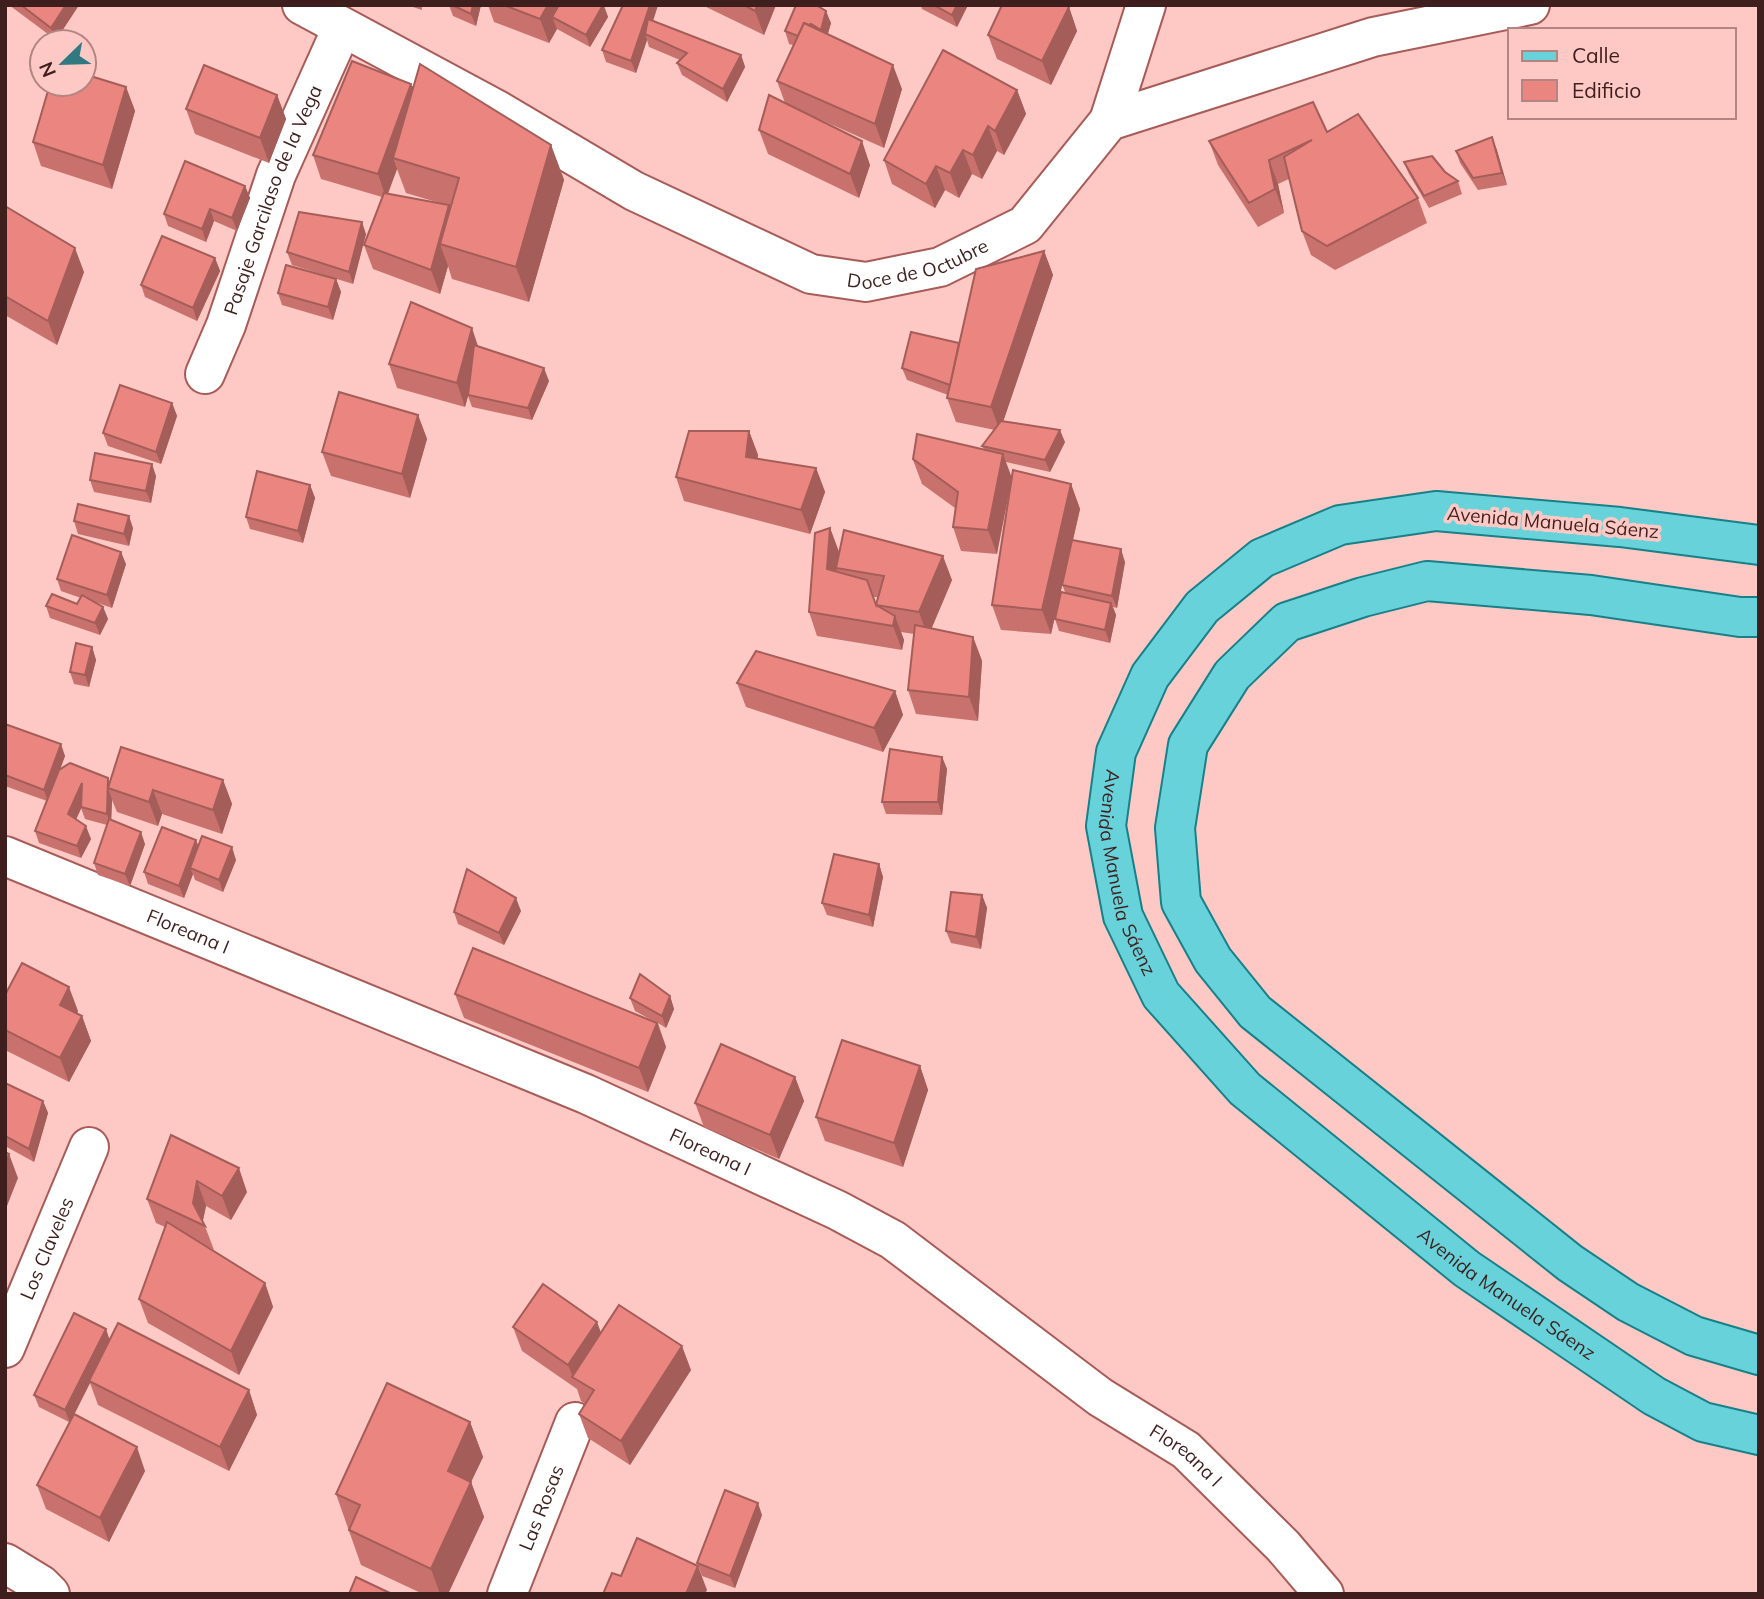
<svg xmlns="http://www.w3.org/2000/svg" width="1764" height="1599" viewBox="0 0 1764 1599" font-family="Mulish,sans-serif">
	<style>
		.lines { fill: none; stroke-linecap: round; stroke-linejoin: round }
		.minor-casing { stroke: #a85c58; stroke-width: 42 }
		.major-casing { stroke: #188088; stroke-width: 42 }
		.minor { stroke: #fff; stroke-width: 38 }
		.major { stroke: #68d2da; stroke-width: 38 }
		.wall { fill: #c9726d; fill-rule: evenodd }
		.shaded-wall { fill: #a45d59 }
		.building { fill: #ea857f; stroke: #a45d59; stroke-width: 2 }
		.labels { text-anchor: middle; stroke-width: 7; stroke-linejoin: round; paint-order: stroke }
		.street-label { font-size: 19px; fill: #3f1f1e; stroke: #fec9c5 }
	</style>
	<rect width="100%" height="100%" fill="#fec9c5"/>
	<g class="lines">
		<defs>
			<g id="minor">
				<path id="s1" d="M302,5L499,111L634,191L811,274L866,282L940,267L1025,225L1109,121L1373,37L1530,5"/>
				<polyline points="1109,121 1146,5"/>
				<path id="s2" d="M205,374L226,325L276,175L342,28"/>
				<path id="s3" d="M5,856L586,1094L837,1210L893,1240L1100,1397L1186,1450L1283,1546L1324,1594"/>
				<path id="s4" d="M5,1348L89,1147"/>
				<polyline points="5,1563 41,1585 50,1594"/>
				<path id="s5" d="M507,1594L575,1422"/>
			</g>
			<g id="major">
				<path id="s6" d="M1759,545L1620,527L1436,511L1340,525L1262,558L1202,607L1150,676L1116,752L1106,826L1123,916L1161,995L1245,1089L1467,1269L1654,1396L1703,1422L1759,1435"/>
				<polyline points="1759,617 1740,617 1591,595 1427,581 1363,597 1287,622 1232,675 1188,745 1175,828 1181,902 1213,960 1255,1012 1570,1263 1628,1302 1694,1336 1759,1355"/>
			</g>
		</defs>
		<use href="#minor" class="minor-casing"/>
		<use href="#major" class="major-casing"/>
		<use href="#minor" class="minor"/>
		<use href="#major" class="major"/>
	</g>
	<g class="wall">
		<polygon points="9,5 79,5 56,40"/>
		<polygon points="407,5 422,5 422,10"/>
		<polygon points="449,5 481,5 476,26 453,16"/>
		<polygon points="488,5 604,5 608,17 590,47 557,29 549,43 494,22"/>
		<polygon points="623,5 658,5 653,21 741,55 745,67 727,102 682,75 677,63 680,60 649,47 647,40 636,73 606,62 602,50"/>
		<polygon points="702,5 776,5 764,35"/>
		<polygon points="796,5 831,23 828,34 902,89 884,148 817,118 870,165 859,198 768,154 759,130 785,103 777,81 793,45 789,44 785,31"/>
		<polygon points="921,5 968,5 957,27 922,9"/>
		<polygon points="1069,7 1077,31 1051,85 997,59 988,35"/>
		<polygon points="126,87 135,111 112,189 41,166 33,142"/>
		<path d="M413,89L551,145L564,180L529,302L452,279L448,266L440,294L373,269L364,245L382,197L321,179L313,155ZM397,169L406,193L443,204L388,194Z"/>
		<polygon points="1017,90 1026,114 1004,155 997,151 982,179 972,174 959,198 945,190 935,208 892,184 884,160"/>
		<polygon points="277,95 286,119 269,163 195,134 186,109"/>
		<polygon points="1327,132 1418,198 1427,223 1335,270 1311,255 1302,231 1289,179 1278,184 1284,213 1258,227 1218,165 1209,141"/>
		<polygon points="1492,137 1507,185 1478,190 1460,163 1456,151"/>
		<polygon points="1404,162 1445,172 1458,181 1462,194 1429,208 1409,174"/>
		<polygon points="245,186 250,198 237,231 214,221 206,242 168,226 164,214"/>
		<polygon points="5,206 84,272 57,345 5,315"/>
		<polygon points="366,234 353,284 292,265 287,252"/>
		<polygon points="1044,251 1053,275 1003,421 1065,442 1050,472 1006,462 997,554 961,551 953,527 955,508 922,484 913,460 984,449 982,446 995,430 956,422 947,398 948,395 907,380 902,368 959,343"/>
		<polygon points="215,258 220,271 197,321 145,297 141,285"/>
		<polygon points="336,279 341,292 333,320 282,305 278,293"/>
		<polygon points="478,347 549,381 532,420 472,407 468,396 465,407 397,388 389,364"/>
		<polygon points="172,403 177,416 161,464 108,446 103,433"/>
		<polygon points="418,415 427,439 410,498 331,476 322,452"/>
		<polygon points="749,431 758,455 757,459 816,468 825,492 810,534 684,501 676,477"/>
		<polygon points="156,476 151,503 94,492 90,480"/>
		<polygon points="1071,484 1080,509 1073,540 1125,562 1117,608 1113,607 1116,615 1110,643 1059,631 1055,619 1065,592 1062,584 1051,634 1001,630 992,605"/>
		<polygon points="310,485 315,498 303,543 250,529 246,517"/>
		<polygon points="74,521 133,528 129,546 78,534"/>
		<path d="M830,528L839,552L952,580L931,629L973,637L982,661L978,721L916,714L908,690L914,634L901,632L904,640L902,650L817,636L809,612ZM873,597H878L876,604Z"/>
		<polygon points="126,564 112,608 95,602 103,607 108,619 100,635 50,618 46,606 77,604 81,598 61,591 57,579"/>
		<polygon points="92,647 96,660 89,687 74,684 70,672"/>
		<polygon points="737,683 895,691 903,715 883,752 746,707"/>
		<polygon points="5,724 65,756 60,769 109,782 223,780 232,804 222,834 162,814 158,826 117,812 112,800 111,820 145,844 130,886 98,875 94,863 107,825 85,819 81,808 76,819 91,839 81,858 39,843 35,831 47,801 5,786"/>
		<polygon points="942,757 947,769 942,815 886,814 882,802"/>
		<polygon points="199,846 236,860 223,892 195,880 193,874 184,898 148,884 144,872"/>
		<polygon points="879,864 883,877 873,927 827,915 822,903"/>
		<polygon points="982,895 987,908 981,949 951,943 946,931"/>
		<polygon points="521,911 504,945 458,924 454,912"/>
		<polygon points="455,994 655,1022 635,1011 630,998 670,996 674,1009 666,1028 658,1023 666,1047 648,1092 464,1018"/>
		<polygon points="5,995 78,1011 77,1014 82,1016 91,1041 69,1082 5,1050"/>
		<polygon points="920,1066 928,1090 903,1167 825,1141 816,1117"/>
		<polygon points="795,1077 804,1101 779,1159 704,1127 695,1103"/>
		<polygon points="5,1083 43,1101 48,1113 34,1162 5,1146"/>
		<polygon points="171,1135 247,1192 231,1220 206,1206 203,1221 214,1250 206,1246 265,1283 273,1307 239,1375 148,1323 139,1299 165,1227 156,1223 147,1199"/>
		<polygon points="513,1327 601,1332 691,1370 630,1465 588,1438 579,1414 585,1404 581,1401 577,1389 522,1351"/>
		<polygon points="106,1329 109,1340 249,1390 257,1415 229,1471 98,1405 90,1383 74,1414 145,1471 109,1542 46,1509 37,1485 69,1422 39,1407 34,1395"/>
		<polygon points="470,1422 483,1457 471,1482 484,1517 448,1594 423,1594 361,1565 336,1494"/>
		<polygon points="762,1515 735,1588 702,1576 697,1563"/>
	</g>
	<g class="shaded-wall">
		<polygon points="66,5 79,5 56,40 51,28"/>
		<polygon points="473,5 481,5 476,26 471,14"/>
		<polygon points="548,5 571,5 552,17 557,29 549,43 540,19"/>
		<polygon points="603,5 608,17 590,47 586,35"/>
		<polygon points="650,5 658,5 648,36 645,34 647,40 636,73 631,61"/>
		<polygon points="757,5 776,5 764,35 755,11"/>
		<polygon points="957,5 968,5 957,27 952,15"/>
		<polygon points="1069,7 1077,31 1051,85 1042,61"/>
		<polygon points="826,11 831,23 825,42 821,30"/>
		<polygon points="741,55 745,67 727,102 723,89"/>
		<polygon points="893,65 902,89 884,148 875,124"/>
		<polygon points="411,84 420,108 393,158 397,169 386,198 378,174"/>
		<polygon points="126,87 135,111 112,189 103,165"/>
		<polygon points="1017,90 1026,114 1004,155 995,131"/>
		<polygon points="277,95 286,119 269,163 260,138"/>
		<polygon points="988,126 997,151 982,179 973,155"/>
		<polygon points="1492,137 1497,150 1507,185 1502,173"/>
		<polygon points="862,141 870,165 859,198 850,174"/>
		<polygon points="551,145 564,180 529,302 516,267"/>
		<polygon points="963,150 972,174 959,198 950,173"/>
		<polygon points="1269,160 1278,184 1284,213 1275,189"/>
		<polygon points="936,166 945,190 935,208 926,184"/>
		<polygon points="245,186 250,198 237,231 232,218"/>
		<polygon points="449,205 458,229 440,244 448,266 440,294 431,270"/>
		<polygon points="210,209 214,221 206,242 202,229"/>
		<polygon points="362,222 366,234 353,284 349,272"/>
		<polygon points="75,248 84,272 57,345 48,321"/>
		<polygon points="1044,251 1053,275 1000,431 991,407"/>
		<polygon points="215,258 220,271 197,321 193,308"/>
		<polygon points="336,279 341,292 333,320 328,307"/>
		<polygon points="472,328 480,352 465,407 457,383"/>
		<polygon points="544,368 549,381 532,420 528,408"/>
		<polygon points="172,403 177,416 161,464 156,452"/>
		<polygon points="418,415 427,439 410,498 402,474"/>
		<polygon points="1060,430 1065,442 1050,472 1045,460"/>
		<polygon points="749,431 758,455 755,481 746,457"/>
		<polygon points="1003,454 1012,478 997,554 988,530"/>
		<polygon points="152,464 156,476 151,503 146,491"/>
		<polygon points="816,468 825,492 810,534 801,510"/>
		<polygon points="1071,484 1080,509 1051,634 1042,610"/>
		<polygon points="310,485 315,498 303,543 298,531"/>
		<polygon points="129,516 133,528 129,546 124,534"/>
		<polygon points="830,528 839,552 836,568 837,571 827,569"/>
		<polygon points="1121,549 1125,562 1117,608 1112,596"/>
		<polygon points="121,552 126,564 112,608 107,595"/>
		<polygon points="943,556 952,580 928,637 919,612"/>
		<polygon points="1111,603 1116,615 1110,643 1105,630"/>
		<polygon points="103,607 108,619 100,635 95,623"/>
		<polygon points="895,616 904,640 902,650 893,626"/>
		<polygon points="973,637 982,661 978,721 969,697"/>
		<polygon points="92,647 96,660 89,687 85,675"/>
		<polygon points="895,691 903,715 883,752 874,728"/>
		<polygon points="61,744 65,756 48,802 44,790"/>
		<polygon points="942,757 947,769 942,815 938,802"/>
		<polygon points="108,778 112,789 108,788 112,800 111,827 107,814"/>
		<polygon points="223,780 232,804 222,834 213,810"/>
		<polygon points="82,783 87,796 73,826 68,814"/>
		<polygon points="153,790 162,814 158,826 149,802"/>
		<polygon points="86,826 91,839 81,858 77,846"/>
		<polygon points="141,832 145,844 130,886 125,874"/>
		<polygon points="196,840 201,852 190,868 193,874 184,898 179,886"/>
		<polygon points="232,847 236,860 223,892 219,880"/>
		<polygon points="879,864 883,877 873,927 869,915"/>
		<polygon points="982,895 987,908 981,949 976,937"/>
		<polygon points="516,898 521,911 504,945 499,933"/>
		<polygon points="69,987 78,1011 69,1029 60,1005"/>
		<polygon points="670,996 674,1009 666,1028 662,1016"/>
		<polygon points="82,1016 91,1041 69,1082 60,1058"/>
		<polygon points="657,1023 666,1047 648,1092 639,1068"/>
		<polygon points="920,1066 928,1090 903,1167 894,1143"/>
		<polygon points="795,1077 804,1101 779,1159 770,1135"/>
		<polygon points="43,1101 48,1113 34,1162 29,1149"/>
		<polygon points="9,1154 18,1178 5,1211 5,1165"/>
		<polygon points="239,1168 247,1192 231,1220 222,1196"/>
		<polygon points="197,1181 206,1206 202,1224 193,1203"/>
		<polygon points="265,1283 273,1307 239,1375 231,1351"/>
		<polygon points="597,1322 606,1346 573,1377 568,1365"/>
		<polygon points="106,1329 110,1341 89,1381 90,1383 70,1423 65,1410"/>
		<polygon points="682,1346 691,1370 630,1465 621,1441"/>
		<polygon points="249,1390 257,1415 229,1471 220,1447"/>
		<polygon points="470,1422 483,1457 471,1482 484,1517 448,1594 440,1594 431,1569 448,1471"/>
		<polygon points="137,1447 145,1471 109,1542 100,1518"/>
		<polygon points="758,1503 762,1515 735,1588 730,1576"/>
		<polygon points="698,1566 707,1590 705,1594 686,1594"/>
	</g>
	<g class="building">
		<polygon points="21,5 66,5 51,28"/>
		<polygon points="452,5 473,5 471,14"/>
		<polygon points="504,5 548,5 540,19"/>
		<polygon points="559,5 603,5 586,35 552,17"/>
		<polygon points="623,5 650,5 631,61 602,50"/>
		<polygon points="744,5 757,5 755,11"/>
		<polygon points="796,5 816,5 826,11 821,30 811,24 809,25 804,23 798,36 785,31"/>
		<polygon points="934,5 957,5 952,15"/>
		<polygon points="1002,5 1065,5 1069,7 1042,61 988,35"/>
		<polygon points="648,19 741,55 723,89 677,63 687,53 645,34"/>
		<polygon points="804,23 893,65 875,124 777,81"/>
		<polygon points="943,50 1017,90 995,131 988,126 973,155 963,150 950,173 936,166 926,184 884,160"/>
		<polygon points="352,61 411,84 378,174 313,155"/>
		<polygon points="420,64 551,145 516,267 440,244 459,178 393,158"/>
		<polygon points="204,65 277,95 260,138 186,109"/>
		<polygon points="84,74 126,87 103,165 33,142 50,84 84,84"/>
		<polygon points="769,95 862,141 850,174 759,130"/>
		<polygon points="1313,102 1327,132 1358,114 1418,198 1327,246 1302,231 1284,157 1312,140 1269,160 1275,189 1249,203 1209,141"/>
		<polygon points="1492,137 1502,173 1473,178 1456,151"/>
		<polygon points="1432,156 1445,172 1458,181 1424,196 1404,162"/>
		<polygon points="185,161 245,186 232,218 210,209 202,229 164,214"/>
		<polygon points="384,193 449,205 431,270 364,245"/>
		<polygon points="5,206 75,248 48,321 5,296"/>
		<polygon points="299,212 362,222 349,272 287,252"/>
		<polygon points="162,236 215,258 193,308 141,285"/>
		<polygon points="1044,251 991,407 947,398 976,269"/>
		<polygon points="286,265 336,279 328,307 278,293"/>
		<polygon points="411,302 472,328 457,383 389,364"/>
		<polygon points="911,332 959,343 950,385 902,368"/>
		<polygon points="474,345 544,368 528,408 468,395"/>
		<polygon points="120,385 172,403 156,452 103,433"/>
		<polygon points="339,392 418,415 402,474 322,452"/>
		<polygon points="1001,421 1060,430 1045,460 982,446"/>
		<polygon points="689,431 749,431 746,457 816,468 801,510 676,477"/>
		<polygon points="917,434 1003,454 988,530 953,527 958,492 913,459"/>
		<polygon points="95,453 152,464 146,491 90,480"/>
		<polygon points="1013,470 1071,484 1042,610 992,605"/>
		<polygon points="257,471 310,485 298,531 246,517"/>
		<polygon points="78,504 129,516 124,534 74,521"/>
		<polygon points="830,528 827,569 867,580 876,605 884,576 836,568 844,530 943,556 919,612 876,605 895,616 893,626 809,612 815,533"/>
		<polygon points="72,535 121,552 107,595 57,579"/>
		<polygon points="1072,540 1121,549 1112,596 1062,585"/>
		<polygon points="1061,592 1111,603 1105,630 1055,619"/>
		<polygon points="52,594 77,604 82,595 103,607 95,623 46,606"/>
		<polygon points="915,625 973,637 969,697 908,690"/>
		<polygon points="76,643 92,647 85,675 70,672"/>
		<polygon points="756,651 895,691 874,728 737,683"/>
		<polygon points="5,724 61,744 44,790 5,775"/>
		<polygon points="121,747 223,780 213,810 153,790 149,802 108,788"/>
		<polygon points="890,749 942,757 938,802 882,802"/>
		<polygon points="70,763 108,778 107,814 81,807 82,783 68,814 86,826 77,846 35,831 59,770"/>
		<polygon points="109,819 141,832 125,874 94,863"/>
		<polygon points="162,827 196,840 179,886 144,872"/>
		<polygon points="202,836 232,847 219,880 190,868"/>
		<polygon points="834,854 879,864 869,915 822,903"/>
		<polygon points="467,869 516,898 499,933 454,912"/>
		<polygon points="951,892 982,895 976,937 946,931"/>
		<polygon points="473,948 657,1023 639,1068 455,994"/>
		<polygon points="22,963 69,987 60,1005 82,1016 60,1058 5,1030 5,995"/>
		<polygon points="640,974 670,996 662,1016 630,998"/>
		<polygon points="842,1040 920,1066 894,1143 816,1117"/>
		<polygon points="721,1044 795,1077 770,1135 695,1103"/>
		<polygon points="5,1083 43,1101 29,1149 5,1136"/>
		<polygon points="171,1135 239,1168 222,1196 197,1181 193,1203 205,1226 147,1199"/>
		<polygon points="5,1152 9,1154 5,1165"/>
		<polygon points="167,1222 265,1283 231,1351 139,1299"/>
		<polygon points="543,1284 597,1322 568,1365 513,1327"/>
		<polygon points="619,1305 682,1346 621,1441 579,1414 594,1390 572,1377"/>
		<polygon points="74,1313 106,1329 65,1410 34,1395"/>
		<polygon points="118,1323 249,1390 220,1447 89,1381"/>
		<polygon points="387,1383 470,1422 448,1471 471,1482 431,1569 349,1530 360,1505 336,1494"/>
		<polygon points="74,1414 137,1447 100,1518 37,1485"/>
		<polygon points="725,1490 758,1503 730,1576 697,1563"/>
		<polygon points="637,1538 698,1566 686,1594 603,1594 612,1573 621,1576"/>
		<polygon points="356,1577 392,1594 349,1594"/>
	</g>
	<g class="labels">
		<g class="street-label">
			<text dy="7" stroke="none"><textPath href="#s2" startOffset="187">Pasaje Garcilaso de la Vega</textPath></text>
			<text dy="7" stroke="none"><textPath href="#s1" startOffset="686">Doce de Octubre</textPath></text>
			<text transform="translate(1553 522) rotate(5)" y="7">Avenida Manuela Sáenz</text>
			<text dy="7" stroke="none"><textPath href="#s6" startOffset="878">Avenida Manuela Sáenz</textPath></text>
			<text dy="7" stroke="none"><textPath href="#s3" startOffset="198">Floreana I</textPath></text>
			<text dy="7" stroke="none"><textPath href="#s3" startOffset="765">Floreana I</textPath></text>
			<text dy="7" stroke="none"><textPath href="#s4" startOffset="108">Los Claveles</textPath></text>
			<text dy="7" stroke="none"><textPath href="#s6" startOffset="1466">Avenida Manuela Sáenz</textPath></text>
			<text dy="7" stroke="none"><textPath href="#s3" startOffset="1332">Floreana I</textPath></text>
			<text dy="7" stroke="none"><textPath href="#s5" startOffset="93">Las Rosas</textPath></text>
		</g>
	</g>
	<rect width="1764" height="1599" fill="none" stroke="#3f1f1e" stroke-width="14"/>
	<rect x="1508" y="28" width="228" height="91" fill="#fec9c5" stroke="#b28582" stroke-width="2"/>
	<rect x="1522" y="51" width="35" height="10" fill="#68d2da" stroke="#b28582" stroke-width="2"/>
	<text x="1572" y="63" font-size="21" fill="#3f1f1e">Calle</text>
	<rect x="1522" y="80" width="35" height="21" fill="#ea857f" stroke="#b28582" stroke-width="2"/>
	<text x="1572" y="98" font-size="21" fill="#3f1f1e">Edificio</text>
	<g transform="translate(63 63) rotate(247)"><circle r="33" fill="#fec9c5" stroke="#b28582" stroke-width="2"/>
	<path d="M0-5L12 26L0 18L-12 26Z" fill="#307980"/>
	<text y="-10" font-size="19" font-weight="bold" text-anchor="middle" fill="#3f1f1e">N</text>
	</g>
</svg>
